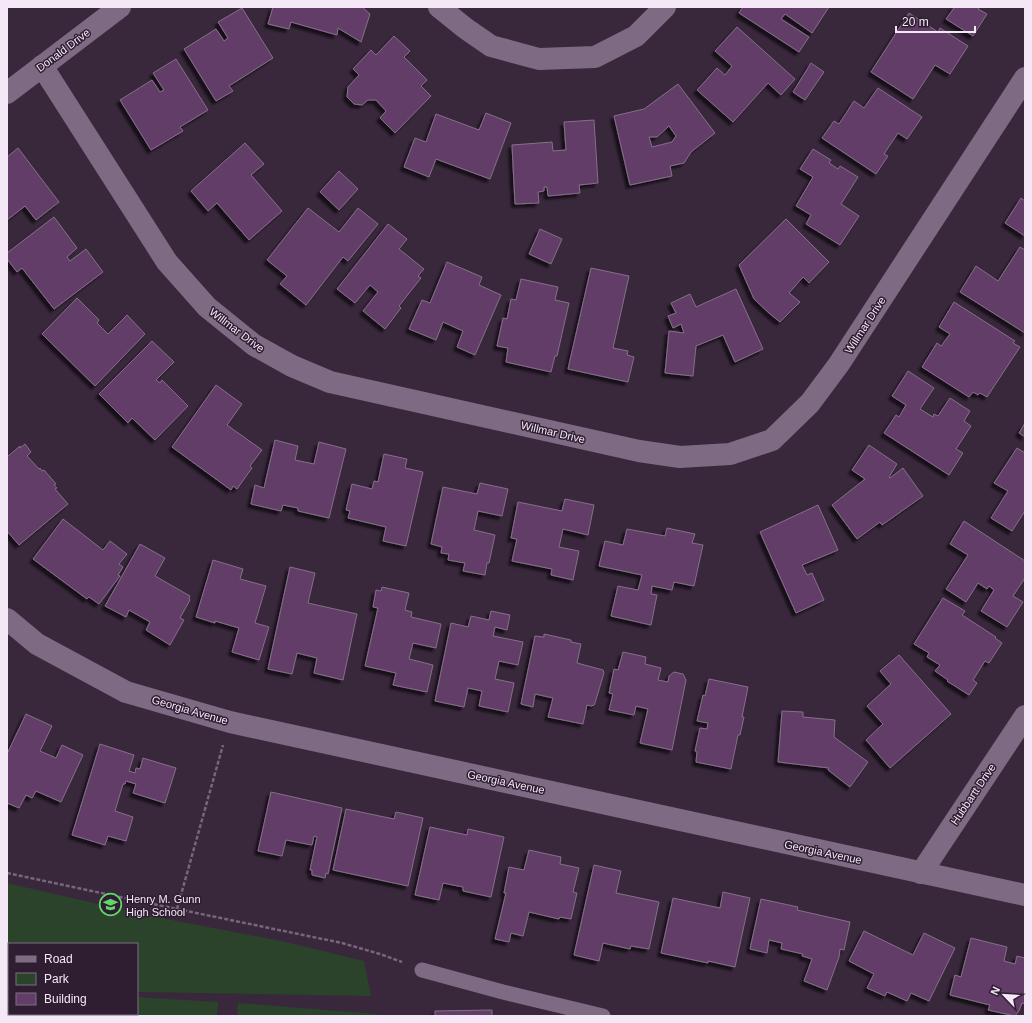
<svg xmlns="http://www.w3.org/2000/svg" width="1032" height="1023" viewBox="0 0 1032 1023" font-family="Arial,sans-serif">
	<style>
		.green { fill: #2a432a }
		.building { fill: #623e68; stroke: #847088; fill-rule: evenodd; filter: url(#shadow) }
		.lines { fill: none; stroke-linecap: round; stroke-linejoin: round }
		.path { stroke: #766679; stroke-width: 2.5; stroke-dasharray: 4 2; stroke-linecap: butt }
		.service { stroke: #7e6a82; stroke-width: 15 }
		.minor { stroke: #7e6a82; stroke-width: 22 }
		.labels { text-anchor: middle; stroke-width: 3; stroke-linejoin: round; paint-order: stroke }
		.street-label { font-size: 11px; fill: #f4e8f6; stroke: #2f1e32 }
		.poi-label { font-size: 11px; fill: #f4e8f6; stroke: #2f1e32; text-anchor: start }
	</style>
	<defs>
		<filter id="shadow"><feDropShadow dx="-3.5" dy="3.5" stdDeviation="1" flood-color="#0009"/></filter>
	</defs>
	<rect width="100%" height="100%" fill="#39273c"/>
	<g class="green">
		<polygon points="7,883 146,915 286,942 364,961 371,996 137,992 137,944 9,944 9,1014 60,1014 60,1016 7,1016"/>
		<polygon points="137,997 218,1002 217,1016 76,1016 77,1014 137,1014"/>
		<polygon points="238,1003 377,1014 376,1016 237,1016"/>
	</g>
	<g class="building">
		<polygon points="273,7 362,7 370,14 361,42 338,28 337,35 291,22 289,29 268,24"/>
		<polygon points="743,7 829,7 812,33 785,14 781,19 809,37 799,52 739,13"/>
		<polygon points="952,7 980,7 978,9 987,14 973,36 946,19 954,8"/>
		<polygon points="242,8 273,58 229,86 233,91 216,101 184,49 216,29 224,41 228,38 218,22"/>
		<polygon points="909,13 938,32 940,28 968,46 950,74 935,65 913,99 871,72"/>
		<polygon points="737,27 795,79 781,95 768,83 733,122 697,90 717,68 725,75 732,66 715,51"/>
		<polygon points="394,36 410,51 404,57 427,80 421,86 431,96 395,133 380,118 386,111 376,100 368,100 362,105 354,104 347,97 348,87 359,75 353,69 371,50 376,55"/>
		<polygon points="176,59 208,110 180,127 183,131 151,150 120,100 152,80 160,92 164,90 153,73"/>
		<polygon points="811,63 824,72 805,100 793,92"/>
		<path d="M678,84L715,133L691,152L684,163L670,166L672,176L630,185L614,116L644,109ZM669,126L676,136L672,142L652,147L649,137H657Z"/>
		<polygon points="878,88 922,117 907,139 898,133 884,154 888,156 876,174 822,138 834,121 839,124 854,101 864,108"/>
		<polygon points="486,113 511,123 490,179 436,159 429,177 404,167 415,138 426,142 436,114 479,130"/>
		<polygon points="594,120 598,183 579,185 580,193 548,196 547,187 544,187 544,191 538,192 539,203 515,204 512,145 552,142 553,151 566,150 564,122"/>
		<polygon points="245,143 264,164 251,175 282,211 249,240 217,203 208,211 191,191"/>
		<polygon points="18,148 59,202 36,220 25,206 7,220 7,157"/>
		<polygon points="813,149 831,160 829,163 838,169 840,166 858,177 841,204 859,216 840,245 806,224 811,215 796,206 813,177 800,169"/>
		<polygon points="339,171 358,189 339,210 320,192"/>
		<polygon points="1021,198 1025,201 1025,236 1005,223"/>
		<polygon points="308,208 339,232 358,208 378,224 348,261 343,257 306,305 280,284 287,276 267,260"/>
		<polygon points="54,217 77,248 67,257 70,261 86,249 103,272 54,309 22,268 17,272 7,259 7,253"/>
		<polygon points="786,219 829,262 809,283 803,277 789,293 800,302 780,322 770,314 754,299 739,265"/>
		<polygon points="388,224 407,239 399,249 424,269 418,276 421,278 399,306 401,308 385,329 363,311 378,292 370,285 355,303 337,289"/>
		<polygon points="540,229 562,239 551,264 529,254"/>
		<polygon points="1020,247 1025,250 1025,333 960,292 976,266 998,281"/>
		<polygon points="447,262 482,277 479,285 501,295 475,355 457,347 463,331 443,322 436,340 409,329 422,300 430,303"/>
		<polygon points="591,268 629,276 613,348 628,351 627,355 634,357 628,382 568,369"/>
		<polygon points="521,279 558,287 555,300 569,303 557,356 555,356 551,372 506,362 508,348 497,346 503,318 507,319 511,299 516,300"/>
		<polygon points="736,289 763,349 735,362 723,335 696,346 693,376 665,373 669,331 684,333 681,324 673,328 668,316 676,313 671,303 690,294 696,307"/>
		<polygon points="77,298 99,320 97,323 108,334 127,315 145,334 95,386 42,334"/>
		<polygon points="954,302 1015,341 1013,343 1020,347 987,397 980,393 978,395 973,392 969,397 922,367 937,343 941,346 950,334 939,327"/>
		<polygon points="152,341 174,362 156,380 160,383 162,380 188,406 155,440 132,418 128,423 99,394"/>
		<polygon points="908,371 934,388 920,409 933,417 934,414 938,416 950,398 970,411 964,421 971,426 956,449 963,453 949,475 884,433 896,415 899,417 906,405 892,396"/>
		<polygon points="216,385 242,404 227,425 262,450 250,466 252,468 237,489 233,486 231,490 172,447"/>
		<polygon points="1025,423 1025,437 1019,433"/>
		<polygon points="275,440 298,446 295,460 314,464 319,442 346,449 329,518 298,511 298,508 283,505 281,511 251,504 255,485 264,488"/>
		<polygon points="25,444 31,452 27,456 39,469 40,468 42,471 44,470 56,484 54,485 57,488 55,489 68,504 19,545 7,531 7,457 20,446 20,448"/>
		<polygon points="869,445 897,464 889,477 890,478 903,468 923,496 882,525 880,522 857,539 832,505 865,479 852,470"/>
		<polygon points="1017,448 1025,453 1025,511 1012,531 991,518 1008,491 994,483"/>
		<polygon points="384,454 407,459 405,468 423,472 406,546 383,541 386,527 348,518 350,511 346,510 352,484 372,489 374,481 378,482"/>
		<polygon points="480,483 508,489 502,516 478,511 474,530 495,535 489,563 487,563 485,575 463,571 465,563 448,560 449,554 441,553 442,547 431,544 443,487 477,494"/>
		<polygon points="565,499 594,505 588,535 563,529 559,547 579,551 573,580 551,575 552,569 512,561 517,539 511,538 518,502 562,511"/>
		<polygon points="818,505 838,550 802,565 807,575 812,573 824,600 796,613 760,532"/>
		<polygon points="63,519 103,550 110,541 127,554 119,564 123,567 118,575 120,576 99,604 89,597 87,599 33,559"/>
		<polygon points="964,521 1025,561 1025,578 1013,596 1023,602 1007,627 981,611 994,590 989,586 987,589 978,583 966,602 946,589 968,555 950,544"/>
		<polygon points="667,528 695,534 692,543 703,545 694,586 674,582 672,590 652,586 651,594 657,595 651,625 611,616 618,586 638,590 642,575 599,566 605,541 623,545 627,529 665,536"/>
		<polygon points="140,544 165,558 155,576 190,596 189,598 190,600 180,618 184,620 170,645 146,630 150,622 129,610 126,617 105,606"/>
		<polygon points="213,560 243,569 240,579 266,586 255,623 269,627 259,660 232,652 239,628 215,621 215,623 196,617"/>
		<polygon points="290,567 315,573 308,603 357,614 343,680 314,673 317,658 297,653 292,674 268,669"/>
		<polygon points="382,587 409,593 405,610 412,612 411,617 441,624 436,648 413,643 409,659 433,665 427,692 393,685 396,673 365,666 378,608 373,607 376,590 381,591"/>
		<polygon points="943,598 965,611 962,615 996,637 995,638 1002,643 989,663 985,661 973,680 977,683 969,695 947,681 948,680 935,671 940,665 927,657 929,653 914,644"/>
		<polygon points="491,611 510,615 507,630 495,627 493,636 523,642 518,665 499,661 495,679 514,683 508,712 479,706 482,691 468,688 464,707 435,701 451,623 468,627 471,616 489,620"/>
		<polygon points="544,634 571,640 571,642 581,644 577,663 603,670 604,673 595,703 594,705 591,706 587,705 583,724 548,717 553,698 535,694 533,707 521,704 535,636 544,637"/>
		<polygon points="623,652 646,657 645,664 661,668 658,680 668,682 669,676 674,672 683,674 686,680 672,750 640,743 648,709 636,706 634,715 609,710 613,694 609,693 614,669 618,670"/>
		<polygon points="899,655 951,714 890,768 866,740 883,724 867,706 891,684 880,671"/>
		<polygon points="709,679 748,687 742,717 744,717 740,735 738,735 731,769 696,762 697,752 695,751 700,728 707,729 708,723 697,721 703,695 705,696"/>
		<polygon points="782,711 803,712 803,717 835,720 834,737 868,762 850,787 828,770 829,768 778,762"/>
		<polygon points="26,714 52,726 40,751 56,758 62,745 83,755 61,802 36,791 32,798 26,795 19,808 7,803 7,754"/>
		<polygon points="100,744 134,755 129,771 135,773 136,768 140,769 143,758 176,768 165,803 133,793 136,784 126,781 125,784 123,784 115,811 133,817 126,841 108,836 105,845 72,835"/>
		<polygon points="271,792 342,808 328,874 326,873 325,878 312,875 312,870 310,870 317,837 314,836 312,845 286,840 282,856 258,851"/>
		<polygon points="346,809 394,819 396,812 423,818 408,886 333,870"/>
		<polygon points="430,827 467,835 468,829 504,837 491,897 463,891 463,887 443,883 439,900 415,895"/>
		<polygon points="529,850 561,857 560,864 579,868 573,892 577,893 571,919 560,917 559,919 529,912 523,936 511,933 509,942 495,939 506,893 504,893 509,867 524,870"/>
		<polygon points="594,865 621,871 616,893 659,902 649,949 631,946 630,949 603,943 599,961 574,955"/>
		<polygon points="723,892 750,898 735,967 708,961 708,963 661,953 673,898 720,908"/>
		<polygon points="761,899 798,907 797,910 850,922 844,950 840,949 839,957 827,990 804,981 812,959 802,956 803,954 781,949 782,943 769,940 767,953 750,949"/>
		<polygon points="864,931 913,955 924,933 955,948 929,1001 911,993 907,1001 887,992 885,996 867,988 874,974 849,961"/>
		<polygon points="971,938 1007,947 1004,961 1015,964 1017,956 1025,958 1025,1004 1022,1003 1019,1011 1015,1016 988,1010 990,1005 950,995 955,975 961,977"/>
		<polygon points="492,1010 492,1016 435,1016 435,1011"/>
	</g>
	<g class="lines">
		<g class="path">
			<polyline points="7,873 177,909 342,943 380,954 402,962"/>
			<polyline points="177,909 223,745"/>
		</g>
		<polyline class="service" points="422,970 503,992 603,1016"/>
		<g class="minor">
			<polyline points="439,7 465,28 491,46 539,59 595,57 636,36 665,7"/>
			<polyline points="42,66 167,262 207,307 254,345 292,366 330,382 639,451 680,457 730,454 772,440 810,403 839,364 1025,78"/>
			<polyline points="7,93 120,7"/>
			<polyline points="7,619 37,644 126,692 230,722 1025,895"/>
			<polyline points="921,873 1025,716"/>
		</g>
	</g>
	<defs>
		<symbol id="school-ring" viewBox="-11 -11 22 22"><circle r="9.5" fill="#2f1e32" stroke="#61d46a" stroke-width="1.5"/><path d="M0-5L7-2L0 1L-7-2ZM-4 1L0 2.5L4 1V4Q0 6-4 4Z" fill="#61d46a"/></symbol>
	</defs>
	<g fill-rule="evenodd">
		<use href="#school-ring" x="98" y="892" width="25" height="25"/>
	</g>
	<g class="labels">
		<g class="street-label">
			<text transform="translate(63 50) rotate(-37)" y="4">Donald Drive</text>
			<text transform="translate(865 325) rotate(-57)" y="4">Willmar Drive</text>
			<text transform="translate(237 330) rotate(37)" y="4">Willmar Drive</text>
			<text transform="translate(553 432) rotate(13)" y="4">Willmar Drive</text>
			<text transform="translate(190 710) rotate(16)" y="4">Georgia Avenue</text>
			<text transform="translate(506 782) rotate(12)" y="4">Georgia Avenue</text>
			<text transform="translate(973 794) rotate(-56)" y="4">Hubbartt Drive</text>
			<text transform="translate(823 852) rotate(12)" y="4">Georgia Avenue</text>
		</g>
		<g class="poi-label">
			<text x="126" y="903">Henry M. Gunn<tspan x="126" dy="13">High School</tspan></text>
		</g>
	</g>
	<rect width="1032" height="1023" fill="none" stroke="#f4e8f6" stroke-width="16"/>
	<rect x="8" y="943" width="130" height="72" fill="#2f1e32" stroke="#7e6f80"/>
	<rect x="16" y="956" width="20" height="6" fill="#7e6a82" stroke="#7e6f80"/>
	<text x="44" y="963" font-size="12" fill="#f4e8f6">Road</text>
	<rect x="16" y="973" width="20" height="12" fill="#2a432a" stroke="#7e6f80"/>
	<text x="44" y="983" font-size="12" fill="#f4e8f6">Park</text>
	<rect x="16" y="993" width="20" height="12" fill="#623e68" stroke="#7e6f80"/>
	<text x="44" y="1003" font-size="12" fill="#f4e8f6">Building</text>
	<g transform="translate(1004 995) rotate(295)" stroke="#2f1e32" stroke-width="3" paint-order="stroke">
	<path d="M0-3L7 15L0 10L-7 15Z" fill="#f4e8f6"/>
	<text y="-6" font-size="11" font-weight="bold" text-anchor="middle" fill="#f4e8f6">N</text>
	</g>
	<path d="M896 26v6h79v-6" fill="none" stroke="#f4e8f6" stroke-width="2"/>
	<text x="902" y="26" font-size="12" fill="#f4e8f6" stroke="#2f1e32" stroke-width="3" paint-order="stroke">20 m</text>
</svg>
